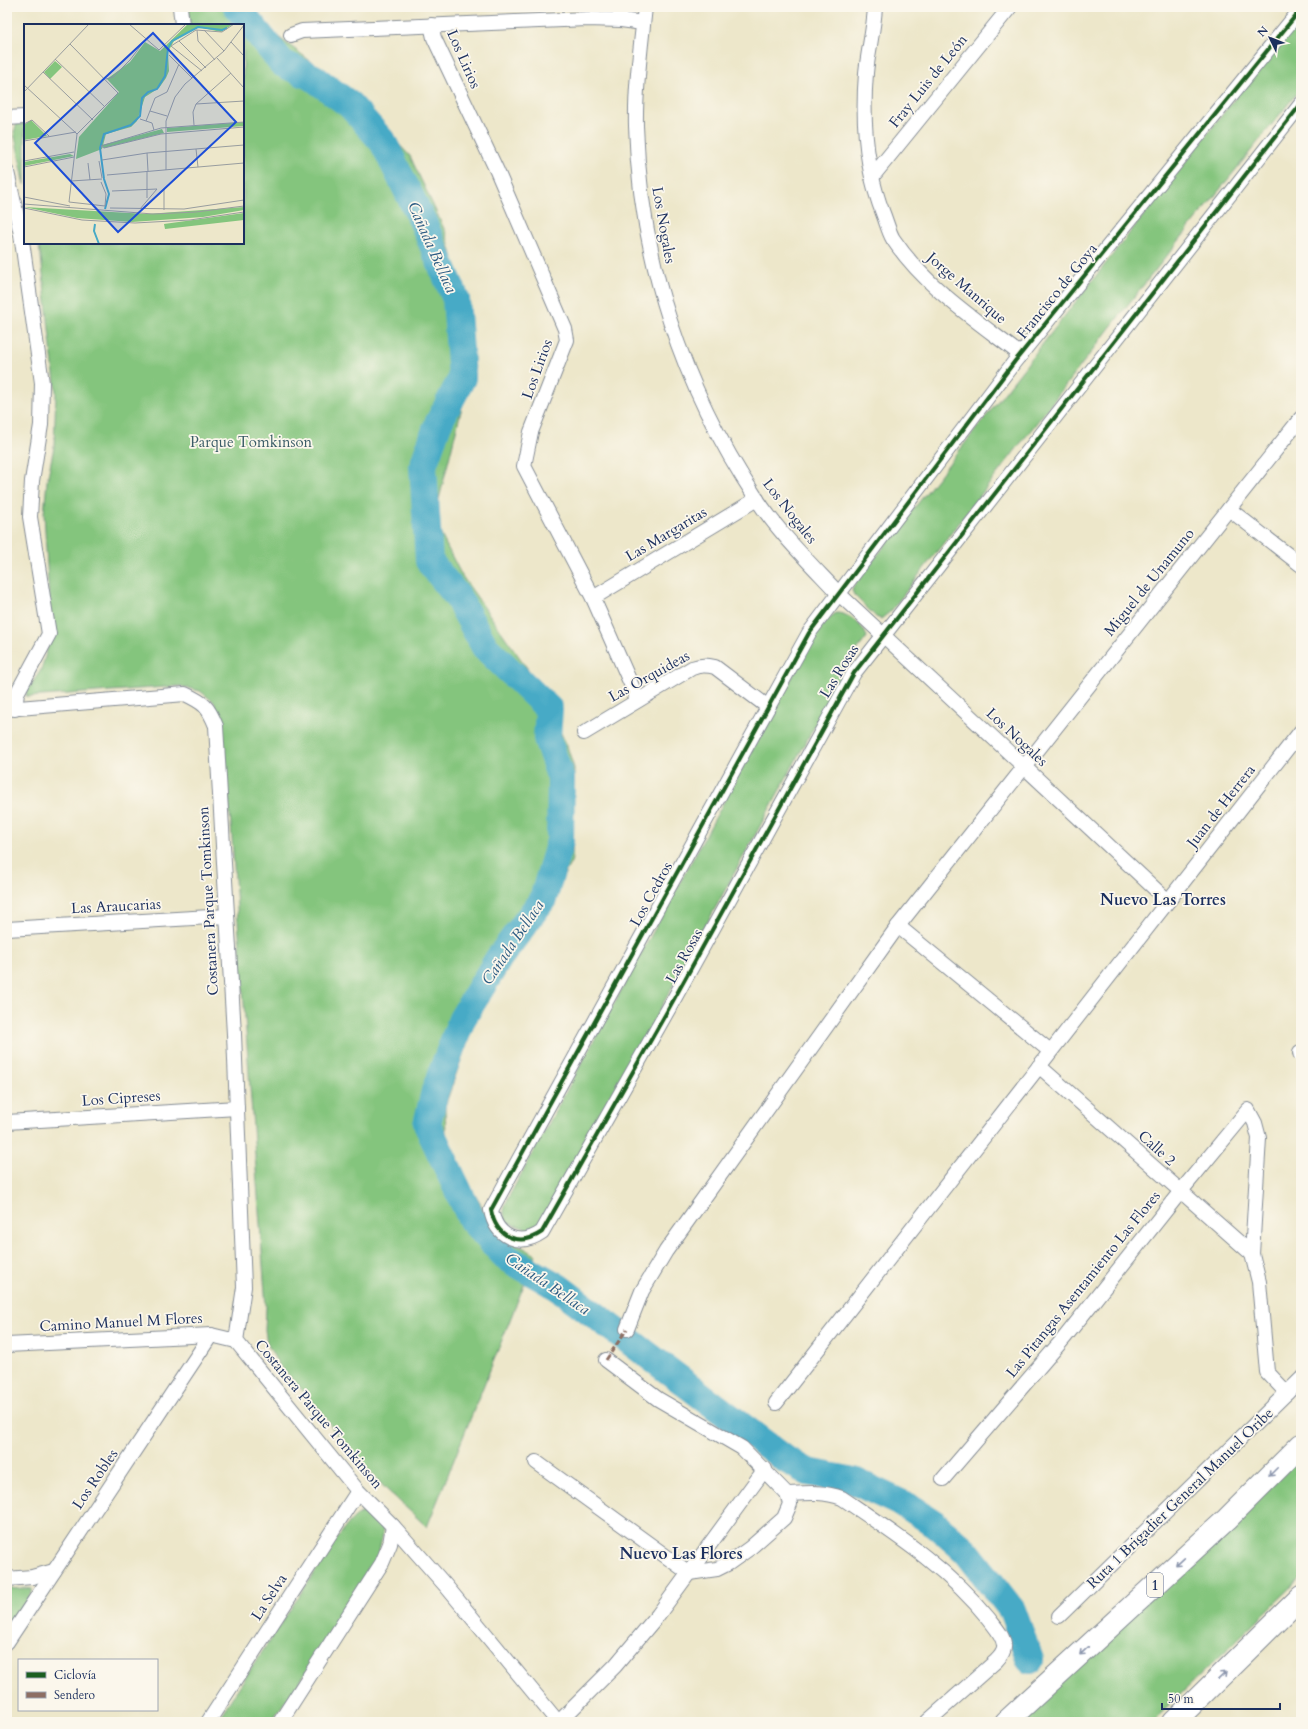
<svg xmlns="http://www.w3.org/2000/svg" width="1308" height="1729" viewBox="0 0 1308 1729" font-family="Cardo,serif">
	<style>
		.green { fill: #84c57d; stroke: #507a6e }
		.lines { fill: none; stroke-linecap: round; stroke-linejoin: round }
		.river { stroke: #47aac6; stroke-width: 28 }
		.street-casing { stroke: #848b94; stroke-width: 16 }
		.highway-casing { stroke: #848b94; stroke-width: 24 }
		.street { stroke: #fff; stroke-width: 14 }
		.highway { stroke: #fff; stroke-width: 22 }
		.quiet { stroke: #8d6e63; stroke-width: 3; stroke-dasharray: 6 3; stroke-linecap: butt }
		.cycleway-casing { stroke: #fbf7ec; stroke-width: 6 }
		.cycleway { stroke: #1b5e20; stroke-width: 4 }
		.oneway { stroke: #8d97ae }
		.labels { text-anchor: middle; stroke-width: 3.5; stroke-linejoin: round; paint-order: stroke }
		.shield { fill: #fbf7ec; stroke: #5e6b89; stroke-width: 1 }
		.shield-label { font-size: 14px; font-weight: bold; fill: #1b2f5e }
		.street-label { font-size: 15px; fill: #1b2f5e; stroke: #fbf7ec }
		.park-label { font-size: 15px; fill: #3a5c67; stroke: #fbf7ec }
		.water-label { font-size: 16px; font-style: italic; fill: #2a5a82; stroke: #fbf7ec }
		.neighbourhood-label { font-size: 16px; font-weight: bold; fill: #1b2f5e; stroke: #fbf7ec }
		.inset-river { fill: none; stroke: #47aac6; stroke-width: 2 }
		.inset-road { fill: none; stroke: #999d9f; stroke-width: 1 }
		.view { fill: #1d4ed8; fill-opacity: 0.15; stroke: #1d4ed8; stroke-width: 2 }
		.inset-edge { fill: none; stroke: #1b2f5e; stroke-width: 2 }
	</style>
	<rect width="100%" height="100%" fill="#fbf7ec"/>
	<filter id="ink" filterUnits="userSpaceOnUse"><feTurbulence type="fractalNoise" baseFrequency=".025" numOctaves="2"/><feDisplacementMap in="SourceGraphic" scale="8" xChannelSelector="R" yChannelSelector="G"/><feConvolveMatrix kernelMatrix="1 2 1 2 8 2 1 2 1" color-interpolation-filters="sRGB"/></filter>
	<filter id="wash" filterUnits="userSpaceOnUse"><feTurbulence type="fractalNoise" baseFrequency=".012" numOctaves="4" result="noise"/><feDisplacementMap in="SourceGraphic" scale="16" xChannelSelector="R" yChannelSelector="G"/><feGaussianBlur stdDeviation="0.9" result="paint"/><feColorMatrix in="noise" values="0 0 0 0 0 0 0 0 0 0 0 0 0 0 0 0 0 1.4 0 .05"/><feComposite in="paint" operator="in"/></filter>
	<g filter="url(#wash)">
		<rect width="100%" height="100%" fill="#ede7ca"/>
		<g class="green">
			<polygon points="189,7 248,7 254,19 340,83 410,156 446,233 462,292 474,359 436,511 440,533 462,576 537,682 567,746 574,768 572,860 543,916 503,970 479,1009 445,1106 446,1135 466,1180 489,1218 519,1245 536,1255 427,1527 383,1486 335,1432 320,1409 278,1364 267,1343 265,1330 266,1307 231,824 221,724 214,702 200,691 180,686 27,697 26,692 41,670 51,636 44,513 47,481 54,447 56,392 41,257 38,243 243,243 243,25 190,25"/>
			<polygon points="1301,14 1301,88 1130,302 891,611 881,619 876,617 854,595 852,590 854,585"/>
			<polygon points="17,123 25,123 25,185 14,132"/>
			<path d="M836,613C849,613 863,625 867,637L854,654L546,1218L538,1227L527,1229L505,1222C502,1209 506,1202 512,1191L818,629L829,618Z"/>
			<polygon points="1301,1455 1301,1578 1152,1722 1016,1722"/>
			<path d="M367,1511L376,1515L383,1525V1534L375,1567L288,1699L270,1722H216L336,1540C345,1529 352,1514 367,1511Z"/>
			<polygon points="26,1588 32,1589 32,1593 7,1633 7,1589"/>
		</g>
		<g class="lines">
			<polyline class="river" points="237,7 282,63 314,78 350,105 383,142 423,222 456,299 462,378 438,424 423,466 429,561 457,596 485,647 549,709 547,738 561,779 560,841 543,899 499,958 462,1019 435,1091 427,1124 472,1220 507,1258 558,1287 785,1459 808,1472 854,1481 909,1507 935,1524 966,1551 1012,1610 1030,1660"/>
		</g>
	</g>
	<g filter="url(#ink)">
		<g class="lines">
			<defs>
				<g id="street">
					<polyline points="180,7 182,25"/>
					<path d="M645,7C641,46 635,87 636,126C640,260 682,386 756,498C779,533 810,563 838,593L1168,901"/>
					<path d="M875,7C874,29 868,51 866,73C862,122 866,171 884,216C887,224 889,232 893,239C925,287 976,320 1021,355"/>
					<path d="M1301,9L1015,361L809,633L491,1210C496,1237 519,1248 542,1232L669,1008L854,673L1301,104"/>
					<polyline points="431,25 434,38 497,171 565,329 567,340 531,432 524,466 593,598 638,700"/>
					<polyline points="291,35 302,31 587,19 621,20 643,23"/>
					<polyline points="7,118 25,117"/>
					<polyline points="7,172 21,234 42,383 41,425 32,481 30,517 49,634 17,693 15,709"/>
					<polyline points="872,177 1010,7"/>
					<polyline points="1229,509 1301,565"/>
					<polyline points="593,598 757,499"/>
					<path d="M7,709L185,694C204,703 208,706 216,726L234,1034L244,1287L236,1341L358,1491L393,1526L446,1586L558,1722"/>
					<path d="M584,733L692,668C701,665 706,665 715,667L768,707"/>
					<polyline points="898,926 1050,1051"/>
					<polyline points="7,929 227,916"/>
					<polyline points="1300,1053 1301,1055"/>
					<polyline points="1039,1066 1252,1254"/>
					<polyline points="7,1122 237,1108"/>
					<polyline points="627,1329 642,1291 666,1251 898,926 1301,418"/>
					<polyline points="7,1345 211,1335 236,1341"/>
					<polyline points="606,1360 658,1399 742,1448 787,1494 790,1504 784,1518 750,1548 729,1563 717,1569 689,1573"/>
					<polyline points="776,1403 1301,731"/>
					<polyline points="536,1462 689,1573"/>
					<polyline points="943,1479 1065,1337 1181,1191 1248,1110 1255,1123 1259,1138 1252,1254 1259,1282 1267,1372 1287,1393"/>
					<path d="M787,1494C806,1493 823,1491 842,1498C895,1534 948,1568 989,1619C995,1627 1003,1635 1004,1645C1005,1651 1000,1657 996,1661L927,1722"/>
					<polyline points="7,1579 32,1577 54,1571"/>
					<polyline points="1059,1616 1301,1379"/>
					<polyline points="7,1642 211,1335"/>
					<polyline points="208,1722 358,1491"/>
					<polyline points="280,1722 382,1563 390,1544 393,1526"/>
					<polyline points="559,1722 615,1666 658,1615 765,1469"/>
				</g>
				<g id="highway">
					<polyline points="1006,1722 1227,1519 1301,1445"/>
					<polyline points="1174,1722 1301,1597"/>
				</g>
			</defs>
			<use href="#street" class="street-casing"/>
			<use href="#highway" class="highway-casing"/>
			<use href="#street" class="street"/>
			<use href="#highway" class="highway"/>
			<polyline class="quiet" points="606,1360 627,1329"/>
			<defs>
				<path id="cycleway" d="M1301,9L1015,361L809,633L491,1210C496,1237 519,1248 542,1232L669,1008L854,673L1301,104"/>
			</defs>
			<use href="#cycleway" class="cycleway-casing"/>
			<use href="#cycleway" class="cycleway"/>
		</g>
		<defs><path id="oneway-shaft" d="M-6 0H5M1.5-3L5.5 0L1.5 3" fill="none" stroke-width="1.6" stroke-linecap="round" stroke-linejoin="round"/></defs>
		<g class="oneway">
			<use href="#oneway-shaft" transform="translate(1273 1472) rotate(135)"/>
			<use href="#oneway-shaft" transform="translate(1180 1562) rotate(137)"/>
			<use href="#oneway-shaft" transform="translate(1084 1651) rotate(137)"/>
			<use href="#oneway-shaft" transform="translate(1222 1676) rotate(-44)"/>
		</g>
	</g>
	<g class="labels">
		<rect class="shield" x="1147" y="1573" width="16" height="24" rx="3"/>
		<g class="shield-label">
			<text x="1155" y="1590">1</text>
		</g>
		<g class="street-label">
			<text transform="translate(464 59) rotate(66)" y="5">Los Lirios</text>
			<text transform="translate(928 81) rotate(-51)" y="5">Fray Luis de León</text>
			<text transform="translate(664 225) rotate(80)" y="5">Los Nogales</text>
			<text transform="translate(967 288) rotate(41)" y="5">Jorge Manrique</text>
			<text transform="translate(1057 291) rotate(-51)" y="5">Francisco de Goya</text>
			<text transform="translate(537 369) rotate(-70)" y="5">Los Lirios</text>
			<text transform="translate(790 511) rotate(52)" y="5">Los Nogales</text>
			<text transform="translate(666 534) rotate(-31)" y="5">Las Margaritas</text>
			<text transform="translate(1149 582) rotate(-51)" y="5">Miguel de Unamuno</text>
			<text transform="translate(839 671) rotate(-58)" y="5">Las Rosas</text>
			<text transform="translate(649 676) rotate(-29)" y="5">Las Orquideas</text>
			<text transform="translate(1017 737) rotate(43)" y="5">Los Nogales</text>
			<text transform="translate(1221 806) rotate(-52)" y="5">Juan de Herrera</text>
			<text transform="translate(651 894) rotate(-61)" y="5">Los Cedros</text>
			<text transform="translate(208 901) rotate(-93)" y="5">Costanera Parque Tomkinson</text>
			<text transform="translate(116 906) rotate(-3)" y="5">Las Araucarias</text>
			<text transform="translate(684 956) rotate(-61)" y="5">Las Rosas</text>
			<text transform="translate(121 1098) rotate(-4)" y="5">Los Cipreses</text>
			<text transform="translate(1157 1148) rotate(42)" y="5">Calle 2</text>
			<text transform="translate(1083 1284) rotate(-51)" y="5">Las Pitangas Asentamiento Las Flores</text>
			<text transform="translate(121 1322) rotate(-3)" y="5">Camino Manuel M Flores</text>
			<text transform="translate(319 1414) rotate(50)" y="5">Costanera Parque Tomkinson</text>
			<text transform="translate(95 1479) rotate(-56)" y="5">Los Robles</text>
			<text transform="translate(1180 1498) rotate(-44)" y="5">Ruta 1 Brigadier General Manuel Oribe</text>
			<text transform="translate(269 1597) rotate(-57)" y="5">La Selva</text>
		</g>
		<g class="park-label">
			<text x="251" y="447">Parque Tomkinson</text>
		</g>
		<g class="water-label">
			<text transform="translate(433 247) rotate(66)" y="6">Cañada Bellaca</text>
			<text transform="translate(512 942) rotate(-56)" y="6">Cañada Bellaca</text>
			<text transform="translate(548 1283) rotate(34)" y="6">Cañada Bellaca</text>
		</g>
		<g class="neighbourhood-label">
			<text x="1163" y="905">Nuevo Las Torres</text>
			<text x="681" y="1559">Nuevo Las Flores</text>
		</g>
	</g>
	<g transform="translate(24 24)">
		<rect width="220" height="220" fill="#ede7ca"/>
		<path d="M164,0H209L197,8L174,3L150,17L144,28L145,47L142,54L135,64L121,73L113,97L107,103L82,110L78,125L52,135L55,113L95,68L83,55L106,38L121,18L136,27ZM31,37L38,43L26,55L20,48ZM7,96L23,112L0,116V101ZM220,98V102L143,108V104ZM138,105L140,109L80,124L78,121ZM46,130L50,132L0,142V138ZM0,183L123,190L220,183V186L179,193L108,198L53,194ZM220,189V196L141,205L140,200Z" fill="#84c57d"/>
		<path class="inset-river" d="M81,185L85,170L80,155L76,124L80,110L107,101L116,92L118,74L124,68L133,65L141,52L144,24L148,17L174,3L198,6L203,4M71,200L70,207L75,220"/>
		<path class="inset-road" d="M105,0L135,26L162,0M173,6L174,17L191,36M180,6L200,27M155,17L182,44M207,18L220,32M46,20L94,69L53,110L45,178L81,182L82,170L77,158M145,31L168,54M193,34L220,64M31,35L81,83M178,47L147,22L172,6L198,8L210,0M19,48L69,96M82,55L89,53L106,36L121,16M0,61L53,110M0,68L65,0M172,80L220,77M126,87L143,92M116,95L128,99L130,106M122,97L131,74L143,68L155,40M220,98L137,104L77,122L80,124L137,110L220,103M0,100L8,96L25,112M170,101L169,88L172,80L207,49M0,117L52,108M172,125L174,143M123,129L124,147M78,136L123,129L220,121M0,137L50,128M75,137L78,154M64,139L66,156M0,143L50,133M142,146V97L151,73L161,60L200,27L220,1M123,148V174M83,151L220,139M47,157L78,155M140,165V186M88,167L133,165M0,173L46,182M0,180L129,190L172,188L220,182M0,184L58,196L111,199L166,196L220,188M86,184L160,185L220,176M116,185L133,165"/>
		<path class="view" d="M129,9L212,98L94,208L11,119Z"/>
		<rect width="220" height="220" class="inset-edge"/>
	</g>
	<rect width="1308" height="1729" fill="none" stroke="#fbf7ec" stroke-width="24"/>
	<rect x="18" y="1659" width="140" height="52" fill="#fbf7ec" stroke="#a1a7b3"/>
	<rect x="26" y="1672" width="20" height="6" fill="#1b5e20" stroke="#a1a7b3"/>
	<text x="54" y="1679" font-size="12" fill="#1b2f5e">Ciclovía</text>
	<rect x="26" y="1692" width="20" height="6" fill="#8d6e63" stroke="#a1a7b3"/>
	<text x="54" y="1699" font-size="12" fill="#1b2f5e">Sendero</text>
	<g transform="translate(1270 38) rotate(313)" stroke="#fbf7ec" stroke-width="3" paint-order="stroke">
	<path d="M0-3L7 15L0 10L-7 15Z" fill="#1b2f5e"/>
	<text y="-6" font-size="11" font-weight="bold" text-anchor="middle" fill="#1b2f5e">N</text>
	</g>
	<path d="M1162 1703v6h118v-6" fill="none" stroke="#1b2f5e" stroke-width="2"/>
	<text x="1168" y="1703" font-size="12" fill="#1b2f5e" stroke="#fbf7ec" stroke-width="3" paint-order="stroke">50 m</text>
</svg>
